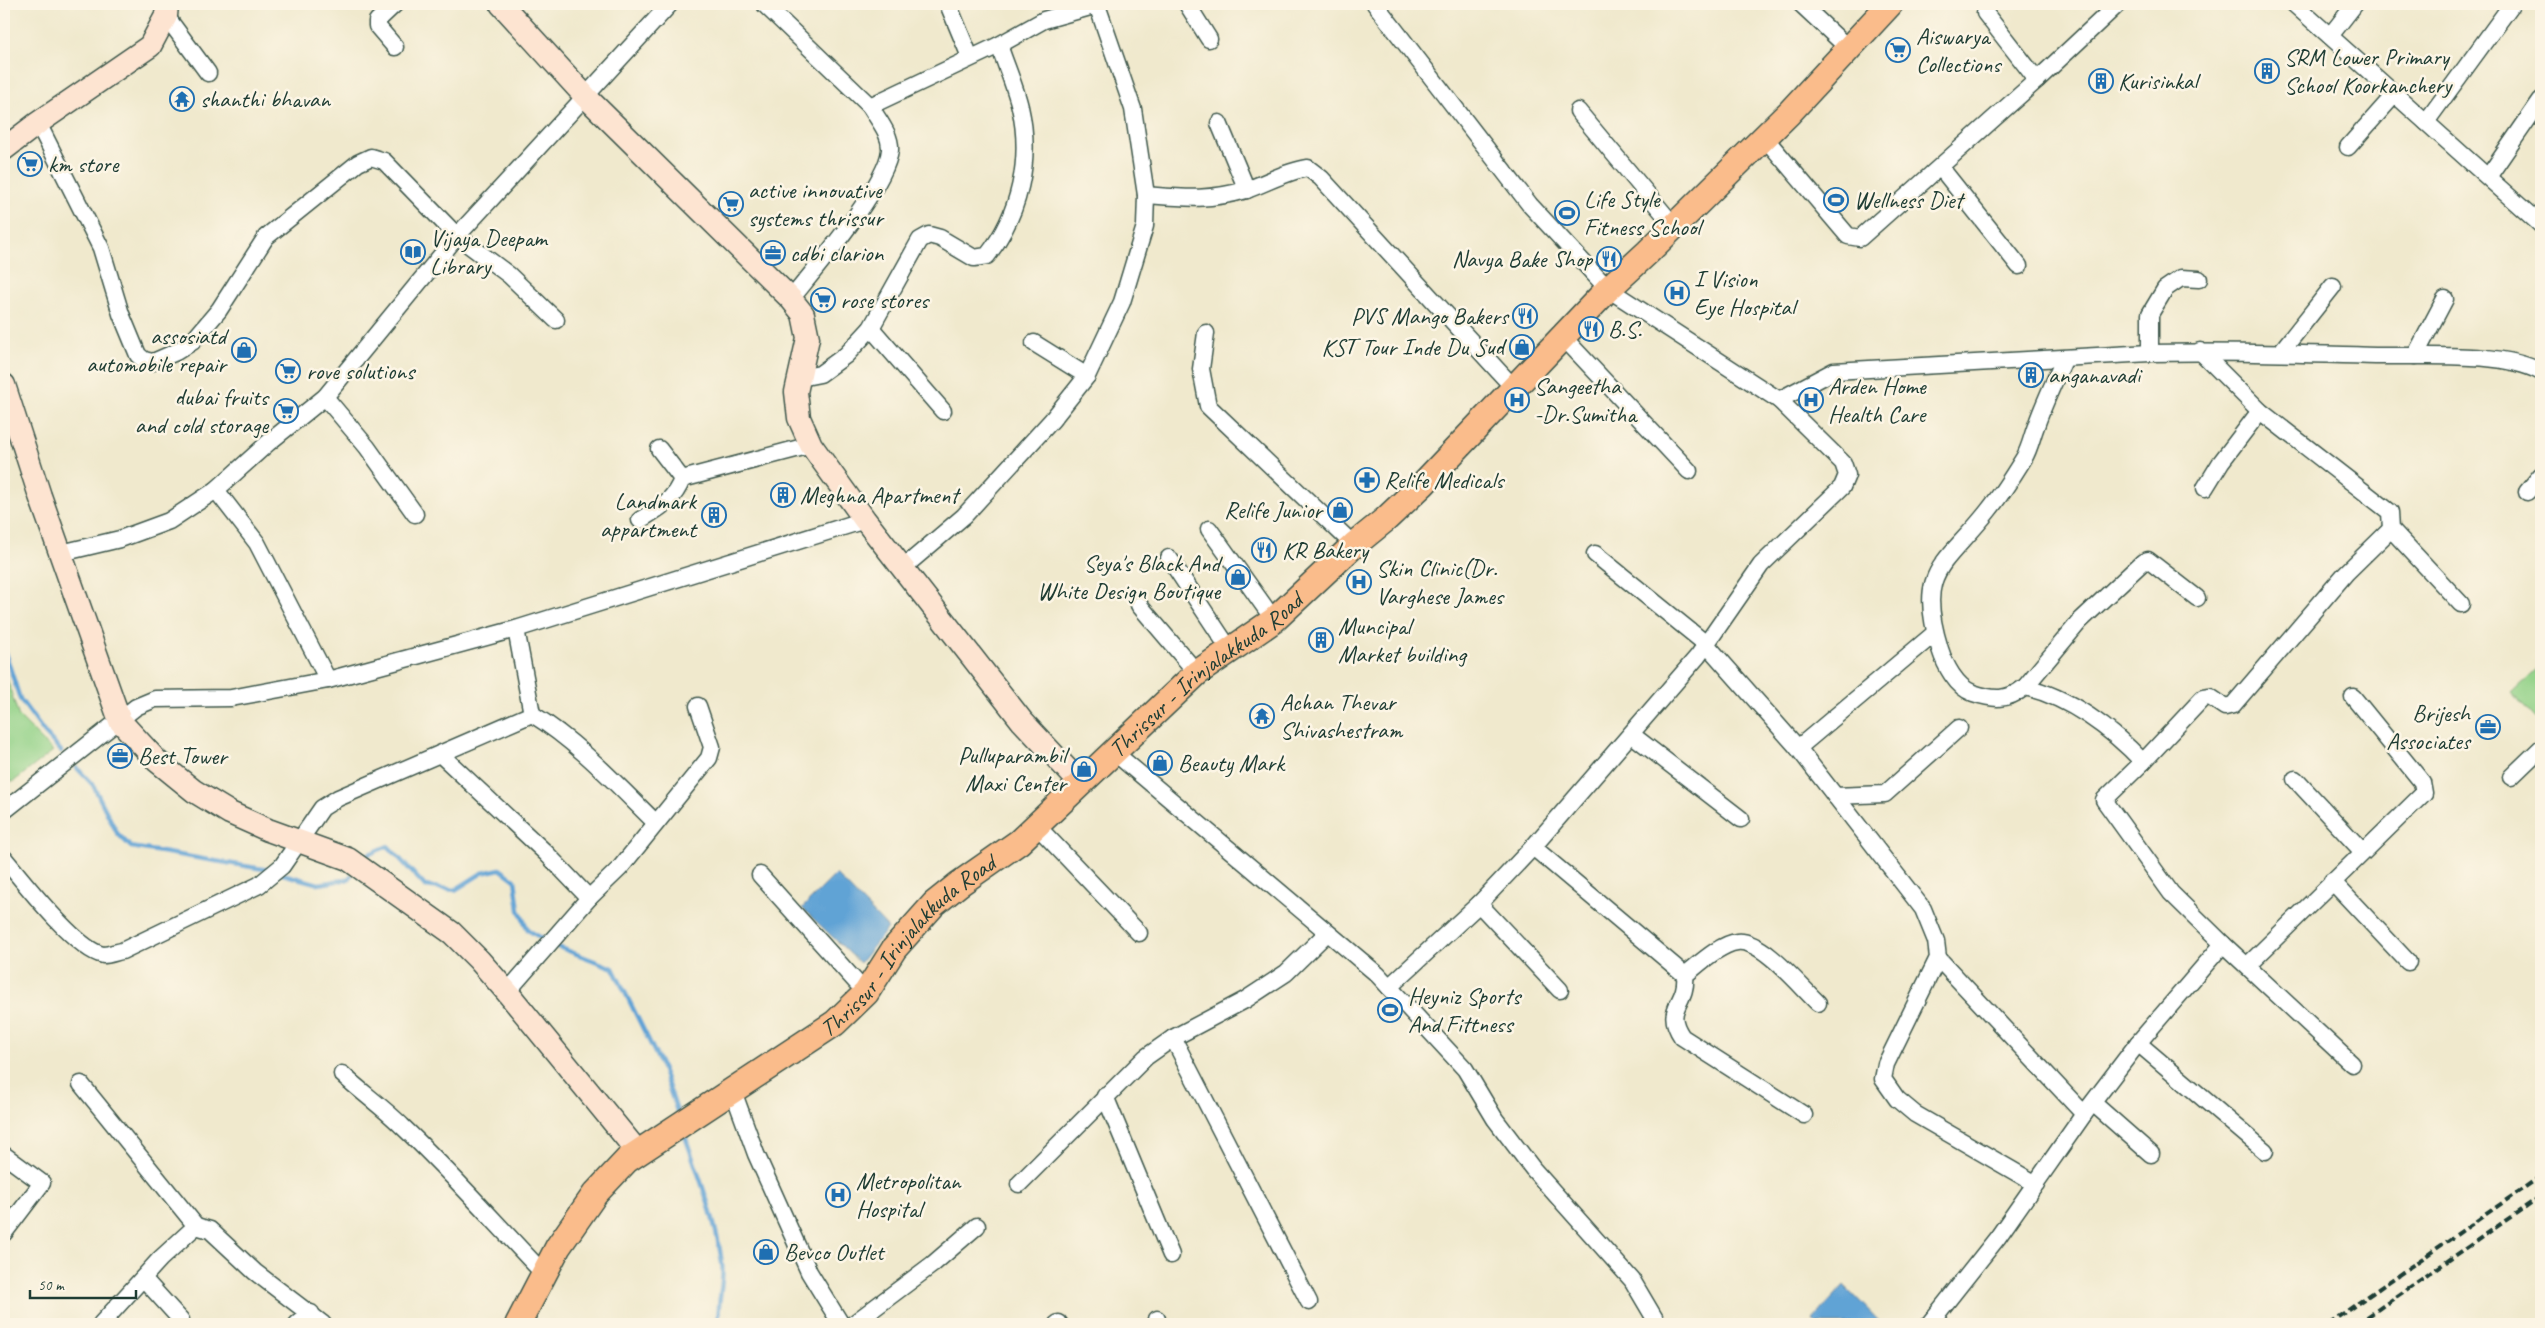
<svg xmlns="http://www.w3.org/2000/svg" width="2545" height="1328" viewBox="0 0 2545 1328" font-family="Caveat,sans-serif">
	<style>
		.green { fill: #93d288; stroke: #59885e }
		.water { fill: #61a3d5; stroke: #407084 }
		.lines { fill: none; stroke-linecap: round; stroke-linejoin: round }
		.stream { stroke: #61a3d5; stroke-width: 4.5 }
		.street-casing { stroke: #3e574b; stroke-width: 19 }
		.secondary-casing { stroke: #3e574b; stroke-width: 25 }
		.primary-casing { stroke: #3e574b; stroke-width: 28 }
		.street { stroke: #fff; stroke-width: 16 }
		.secondary { stroke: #fde4d1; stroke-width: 22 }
		.primary { stroke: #fabc8b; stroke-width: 25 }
		.rail { stroke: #1f3d34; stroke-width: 4; stroke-dasharray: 8 4; stroke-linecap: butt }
		.labels { text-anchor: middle; stroke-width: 5; stroke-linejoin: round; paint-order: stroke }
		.poi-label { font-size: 24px; fill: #1f3d34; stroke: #fcf5e5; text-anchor: start }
		.street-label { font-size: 24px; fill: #1f3d34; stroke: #fcf5e5 }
	</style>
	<rect width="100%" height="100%" fill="#fcf5e5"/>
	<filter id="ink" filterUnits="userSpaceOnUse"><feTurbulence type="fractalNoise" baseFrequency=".02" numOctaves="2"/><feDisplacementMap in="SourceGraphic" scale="10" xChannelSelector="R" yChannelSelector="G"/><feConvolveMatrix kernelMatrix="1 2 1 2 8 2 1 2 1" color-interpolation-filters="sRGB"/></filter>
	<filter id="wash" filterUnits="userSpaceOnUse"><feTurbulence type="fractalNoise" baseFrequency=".0096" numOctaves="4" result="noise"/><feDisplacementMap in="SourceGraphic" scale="20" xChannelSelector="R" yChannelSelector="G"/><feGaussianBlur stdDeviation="1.12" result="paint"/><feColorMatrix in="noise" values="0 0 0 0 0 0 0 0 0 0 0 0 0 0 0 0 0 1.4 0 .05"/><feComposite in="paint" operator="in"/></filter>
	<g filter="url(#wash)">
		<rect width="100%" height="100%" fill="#f0e9cd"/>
		<g class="green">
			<polygon points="2541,666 2541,722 2540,723 2512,693"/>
			<polygon points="4,670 19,717 53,751 13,782 4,777"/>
		</g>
		<g class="water">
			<polygon points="836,874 888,928 860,963 802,908"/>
			<polygon points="1844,1285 1882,1324 1817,1324 1813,1320"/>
		</g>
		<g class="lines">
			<g class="stream">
				<polyline points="4,649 20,699 44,732 61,751"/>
				<polyline points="77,768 93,785 117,833 131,847 269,870"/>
				<polyline points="367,855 388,846 425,886 455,890 482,873 500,869 515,880 519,910 528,930 546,941"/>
				<polyline points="279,873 319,884 349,879 351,876"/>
				<polyline points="553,945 613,968 661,1065 677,1111"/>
				<path d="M685,1136C699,1177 716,1219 722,1263C725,1283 716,1303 719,1324"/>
			</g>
		</g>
	</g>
	<g filter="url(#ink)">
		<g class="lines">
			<defs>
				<g id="street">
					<polyline points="395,4 377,21 377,26 395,47"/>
					<polyline points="764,4 870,106"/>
					<polyline points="948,4 970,57"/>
					<polyline points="1187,4 1209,39"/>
					<path d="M1375,4L1530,205L1608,289L1779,400L1834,371L2150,353C2228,351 2305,354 2383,356C2427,357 2503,351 2541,372"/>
					<polyline points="1801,4 1848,48"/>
					<polyline points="2294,4 2541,225"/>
					<polyline points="1985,13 2037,80"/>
					<polyline points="166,16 208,73"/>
					<polyline points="2330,36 2355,4"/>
					<polyline points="1578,111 1674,226"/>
					<polyline points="2426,122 2512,4"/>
					<polyline points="38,123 101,248 121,314 138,355 144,360 153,362 176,352 192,342 219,310 266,237 358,163 371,157 384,161 457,236 509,275 556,320"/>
					<polyline points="1219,123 1247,190"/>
					<polyline points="1765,138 1848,236 1860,238 2037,80 2118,4"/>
					<polyline points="2348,147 2395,94"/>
					<polyline points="1941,168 2019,266"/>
					<polyline points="2488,177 2541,100"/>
					<path d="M1146,195C1184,198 1208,201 1246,190C1267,183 1286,171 1308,168L1321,178L1513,387"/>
					<path d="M791,299C815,269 887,185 890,150C891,134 878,120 870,106L999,45L1044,20L1097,5L1133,109L1146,195L1145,226L1122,302L1087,376L1052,420L964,516L904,567"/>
					<polyline points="871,328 943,411"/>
					<polyline points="1206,333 1201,369 1208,406 1354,545"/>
					<polyline points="1563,337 1689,471"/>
					<polyline points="1034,343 1087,376"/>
					<polyline points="2200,351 2260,411 2390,512 2391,529"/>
					<polyline points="2150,353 2150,314 2165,289 2181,278 2199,279"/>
					<polyline points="2280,353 2333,286"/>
					<polyline points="2415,356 2445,299"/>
					<path d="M800,378L820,374L846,355L871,328L920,240L929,235L940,238L974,258L987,256C1020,214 1032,159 1020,107C1015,86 1006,66 999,45"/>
					<polyline points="325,397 367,447 415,514"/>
					<polyline points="659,449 682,479 811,445"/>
					<polyline points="2205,488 2221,462 2260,411"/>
					<polyline points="216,490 257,543 328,680"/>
					<polyline points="2527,492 2541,475"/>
					<path d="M640,520C659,508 674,501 682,479"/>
					<polyline points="1209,529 1274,620"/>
					<polyline points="61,553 120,539 169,521 216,490 268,443 325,397 457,236 670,4"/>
					<polyline points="1595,554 1706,644 1798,748 1923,909 1936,941 1938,958 1886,1064 1883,1079 1897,1099 1915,1114 2036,1184"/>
					<polyline points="1169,558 1230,650"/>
					<polyline points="1139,605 1197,673"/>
					<path d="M516,629L532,714C579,743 617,785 656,823"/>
					<polyline points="2025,687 2080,621 2143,562 2148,560 2197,598"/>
					<polyline points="1631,734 1741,819"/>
					<polyline points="1798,748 1935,633"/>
					<polyline points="1115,753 1377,974 1465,1069 1495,1119 1533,1169 1632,1280 1658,1324"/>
					<polyline points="440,754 546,853 589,898 620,868 709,758 712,747 698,706"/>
					<polyline points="2143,762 2203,698 2210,697 2225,707 2233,705 2346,573 2391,529 2461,604"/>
					<polyline points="2511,777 2541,748"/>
					<polyline points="2295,779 2363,852"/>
					<polyline points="1835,796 1885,794 1959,728"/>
					<polyline points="4,811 136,707 155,699 231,698 328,680 516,629 865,520"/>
					<polyline points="1037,826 1139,933"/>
					<path d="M1533,847L1685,975C1688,1005 1662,1007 1682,1037L1804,1115"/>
					<path d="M4,858C22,880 76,950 103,955C109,955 116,952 122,951L259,885L282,866L322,808L338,798L532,714"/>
					<polyline points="760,875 866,993"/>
					<polyline points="2332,881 2408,962"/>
					<polyline points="1479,904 1560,990"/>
					<polyline points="2223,944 2352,1064"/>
					<path d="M1938,958L2084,1114L2138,1043L2223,944L2171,893L2104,800L2143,762C2112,729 2069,697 2025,687C2007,701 1994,700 1973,693C1956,687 1945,665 1940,649C1915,569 1945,566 1988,511C2001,495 2013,476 2024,458C2030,448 2032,436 2036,426C2044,403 2054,382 2064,360"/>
					<polyline points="2248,965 2424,793 2422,782 2353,697"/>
					<path d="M1685,975C1698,965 1720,944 1737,942C1762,939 1800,986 1818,1003"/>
					<polyline points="1389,987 1479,904 1533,847 1698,656 1761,565 1842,487 1847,475 1843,463 1779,400"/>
					<polyline points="507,992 589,898"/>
					<polyline points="1173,1038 1309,1302"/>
					<polyline points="2138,1043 2265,1151"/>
					<path d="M342,1074C361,1092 383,1107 402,1126C452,1173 497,1225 544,1274"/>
					<polyline points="81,1084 196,1226"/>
					<polyline points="733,1091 756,1154 809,1272 841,1324"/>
					<polyline points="1105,1096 1171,1255"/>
					<polyline points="2093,1103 2151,1154"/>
					<polyline points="4,1155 42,1183 4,1233"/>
					<polyline points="1019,1184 1146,1057 1173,1038 1245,1000 1286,973 1327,933"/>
					<polyline points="143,1278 181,1320 181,1324"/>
					<polyline points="1157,1319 1158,1324"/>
					<polyline points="101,1324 160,1259 196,1226 210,1230 255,1272 323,1324"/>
					<polyline points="297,1324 311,1313"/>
					<polyline points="853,1324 933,1264 977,1226"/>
					<polyline points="1057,1324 1059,1323"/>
					<polyline points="1929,1324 1998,1237 2084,1114"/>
				</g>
				<g id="secondary">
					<polyline points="501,4 586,97 791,299 803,314 808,338 796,392 799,418 811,445 865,520 1022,721 1081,784"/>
					<polyline points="4,149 38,123 150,46 166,16 167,4"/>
					<polyline points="4,385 40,496 120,721 157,761 194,791 230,813 268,830 348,859 452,933 479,960 507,992 637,1151"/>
				</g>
				<g id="primary">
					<path id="s1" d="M518,1324L558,1247L595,1194L627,1160L835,1023L866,993L894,949L934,904L959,884L1019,842L1197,673L1274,620L1354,545L1386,519L1423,484L1608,289L1648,252L1789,113L1890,4"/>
				</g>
			</defs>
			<use href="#street" class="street-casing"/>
			<use href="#secondary" class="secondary-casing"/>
			<use href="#primary" class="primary-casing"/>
			<use href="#street" class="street"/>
			<use href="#secondary" class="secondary"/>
			<use href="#primary" class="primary"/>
			<g class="rail">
				<polyline points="2328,1324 2541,1176"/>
				<polyline points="2357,1324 2541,1196"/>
			</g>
		</g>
	</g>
	<defs>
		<symbol id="supermarket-ring" viewBox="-11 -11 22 22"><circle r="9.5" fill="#fcf5e5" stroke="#1f6fb2" stroke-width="1.5"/><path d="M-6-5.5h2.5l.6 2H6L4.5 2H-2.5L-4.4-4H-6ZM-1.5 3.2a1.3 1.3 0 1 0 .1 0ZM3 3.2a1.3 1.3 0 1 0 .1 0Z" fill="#1f6fb2"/></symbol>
		<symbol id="building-ring" viewBox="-11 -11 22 22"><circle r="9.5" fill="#fcf5e5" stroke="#1f6fb2" stroke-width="1.5"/><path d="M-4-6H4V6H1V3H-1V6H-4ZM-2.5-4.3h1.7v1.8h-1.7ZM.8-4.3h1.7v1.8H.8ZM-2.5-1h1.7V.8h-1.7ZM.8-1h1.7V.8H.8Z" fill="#1f6fb2"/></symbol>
		<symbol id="temple-ring" viewBox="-11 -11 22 22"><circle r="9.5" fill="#fcf5e5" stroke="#1f6fb2" stroke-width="1.5"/><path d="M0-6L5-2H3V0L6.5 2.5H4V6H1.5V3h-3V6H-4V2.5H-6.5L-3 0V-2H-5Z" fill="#1f6fb2"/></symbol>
		<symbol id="stadium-ring" viewBox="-11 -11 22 22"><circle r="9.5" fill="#fcf5e5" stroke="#1f6fb2" stroke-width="1.5"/><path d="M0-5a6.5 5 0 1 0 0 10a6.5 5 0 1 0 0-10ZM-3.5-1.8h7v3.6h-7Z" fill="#1f6fb2"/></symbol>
		<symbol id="library-ring" viewBox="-11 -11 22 22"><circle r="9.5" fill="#fcf5e5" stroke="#1f6fb2" stroke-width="1.5"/><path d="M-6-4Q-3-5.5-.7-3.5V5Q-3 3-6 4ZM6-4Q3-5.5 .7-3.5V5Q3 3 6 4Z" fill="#1f6fb2"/></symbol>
		<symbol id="office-ring" viewBox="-11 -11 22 22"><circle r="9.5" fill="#fcf5e5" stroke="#1f6fb2" stroke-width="1.5"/><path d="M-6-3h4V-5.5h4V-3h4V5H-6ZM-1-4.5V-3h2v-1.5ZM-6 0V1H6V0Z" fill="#1f6fb2"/></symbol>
		<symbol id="restaurant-ring" viewBox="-11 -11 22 22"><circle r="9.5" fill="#fcf5e5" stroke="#1f6fb2" stroke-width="1.5"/><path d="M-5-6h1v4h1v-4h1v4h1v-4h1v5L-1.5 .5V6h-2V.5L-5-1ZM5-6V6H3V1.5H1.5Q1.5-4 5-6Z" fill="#1f6fb2"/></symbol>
		<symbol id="hospital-ring" viewBox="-11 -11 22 22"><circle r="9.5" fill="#fcf5e5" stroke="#1f6fb2" stroke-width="1.5"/><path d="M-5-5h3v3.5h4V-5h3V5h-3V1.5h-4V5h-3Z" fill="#1f6fb2"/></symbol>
		<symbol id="shop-ring" viewBox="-11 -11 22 22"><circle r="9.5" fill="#fcf5e5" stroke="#1f6fb2" stroke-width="1.5"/><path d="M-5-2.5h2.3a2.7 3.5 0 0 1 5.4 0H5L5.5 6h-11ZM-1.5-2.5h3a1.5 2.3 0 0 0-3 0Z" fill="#1f6fb2"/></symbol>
		<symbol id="pharmacy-ring" viewBox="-11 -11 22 22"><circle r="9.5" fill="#fcf5e5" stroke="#1f6fb2" stroke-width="1.5"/><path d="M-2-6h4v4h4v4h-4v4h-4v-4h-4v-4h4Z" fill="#1f6fb2"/></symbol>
	</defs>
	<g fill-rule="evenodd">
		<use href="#supermarket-ring" x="1884" y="36" width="28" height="28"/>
		<use href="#building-ring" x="2253" y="57" width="28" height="28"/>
		<use href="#building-ring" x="2087" y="67" width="28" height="28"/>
		<use href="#temple-ring" x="168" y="85" width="28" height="28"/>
		<use href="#supermarket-ring" x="16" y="150" width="28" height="28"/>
		<use href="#stadium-ring" x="1822" y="186" width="28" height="28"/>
		<use href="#supermarket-ring" x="717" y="190" width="28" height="28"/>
		<use href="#stadium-ring" x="1553" y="199" width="28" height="28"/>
		<use href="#library-ring" x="399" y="238" width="28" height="28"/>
		<use href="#office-ring" x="759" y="239" width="28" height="28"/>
		<use href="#restaurant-ring" x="1595" y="245" width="28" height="28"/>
		<use href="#hospital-ring" x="1663" y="279" width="28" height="28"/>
		<use href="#supermarket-ring" x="809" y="286" width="28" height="28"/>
		<use href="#restaurant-ring" x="1511" y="302" width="28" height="28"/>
		<use href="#restaurant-ring" x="1577" y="315" width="28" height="28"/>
		<use href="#shop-ring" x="1508" y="333" width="28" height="28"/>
		<use href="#shop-ring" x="230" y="336" width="28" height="28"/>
		<use href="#supermarket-ring" x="274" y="357" width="28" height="28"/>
		<use href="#building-ring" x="2017" y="361" width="28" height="28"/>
		<use href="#hospital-ring" x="1503" y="386" width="28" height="28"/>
		<use href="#hospital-ring" x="1797" y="386" width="28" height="28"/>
		<use href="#supermarket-ring" x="272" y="397" width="28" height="28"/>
		<use href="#pharmacy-ring" x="1353" y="466" width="28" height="28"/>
		<use href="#building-ring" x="769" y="481" width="28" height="28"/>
		<use href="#shop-ring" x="1326" y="496" width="28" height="28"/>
		<use href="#building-ring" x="700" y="501" width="28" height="28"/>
		<use href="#restaurant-ring" x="1250" y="536" width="28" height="28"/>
		<use href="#shop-ring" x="1224" y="563" width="28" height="28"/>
		<use href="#hospital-ring" x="1345" y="568" width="28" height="28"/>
		<use href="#building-ring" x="1307" y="626" width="28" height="28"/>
		<use href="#temple-ring" x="1248" y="702" width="28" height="28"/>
		<use href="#office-ring" x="2474" y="713" width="28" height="28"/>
		<use href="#office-ring" x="106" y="742" width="28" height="28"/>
		<use href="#shop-ring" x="1146" y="749" width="28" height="28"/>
		<use href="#shop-ring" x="1070" y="755" width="28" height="28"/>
		<use href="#stadium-ring" x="1376" y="996" width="28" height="28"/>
		<use href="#hospital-ring" x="824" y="1181" width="28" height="28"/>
		<use href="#shop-ring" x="752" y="1238" width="28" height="28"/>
	</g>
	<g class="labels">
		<g class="poi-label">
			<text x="1916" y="44">Aiswarya<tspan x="1916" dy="28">Collections</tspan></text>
			<text x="2284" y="65">SRM Lower Primary<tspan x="2284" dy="28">School Koorkanchery</tspan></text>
			<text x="2118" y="89">Kurisinkal</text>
			<text x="200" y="107">shanthi bhavan</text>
			<text x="48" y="172">km store</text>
			<text x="748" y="198">active innovative<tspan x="748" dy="28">systems thrissur</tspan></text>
			<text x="1584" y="207">Life Style<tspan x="1584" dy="28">Fitness School</tspan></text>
			<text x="1854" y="208">Wellness Diet</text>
			<text x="430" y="246">Vijaya Deepam<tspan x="430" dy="28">Library</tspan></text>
			<text x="790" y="261">cdbi clarion</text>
			<text x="1592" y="267" text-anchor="end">Navya Bake Shop</text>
			<text x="1694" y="287">I Vision<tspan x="1694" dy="28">Eye Hospital</tspan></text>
			<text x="840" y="308">rose stores</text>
			<text x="1508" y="324" text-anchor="end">PVS Mango Bakers</text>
			<text x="1608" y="337">B.S.</text>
			<text x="226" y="344" text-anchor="end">assosiatd<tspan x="226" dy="28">automobile repair</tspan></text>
			<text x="1504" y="355" text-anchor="end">KST Tour Inde Du Sud</text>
			<text x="306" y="379">rove solutions</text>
			<text x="2048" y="383">anganavadi</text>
			<text x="1534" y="394">Sangeetha<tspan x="1534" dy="28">-Dr.Sumitha</tspan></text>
			<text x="1828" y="394">Arden Home<tspan x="1828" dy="28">Health Care</tspan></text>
			<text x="268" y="405" text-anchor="end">dubai fruits<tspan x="268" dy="28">and cold storage</tspan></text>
			<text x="1384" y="488">Relife Medicals</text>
			<text x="800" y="503">Meghna Apartment</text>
			<text x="696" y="509" text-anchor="end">Landmark<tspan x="696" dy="28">appartment</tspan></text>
			<text x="1322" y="518" text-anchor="end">Relife Junior</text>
			<text x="1282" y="558">KR Bakery</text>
			<text x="1220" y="571" text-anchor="end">Seya's Black And<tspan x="1220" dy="28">White Design Boutique</tspan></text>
			<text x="1376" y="576">Skin Clinic(Dr.<tspan x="1376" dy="28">Varghese James</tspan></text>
			<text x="1338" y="634">Muncipal<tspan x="1338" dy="28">Market building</tspan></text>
			<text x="1280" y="710">Achan Thevar<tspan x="1280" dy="28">Shivashestram</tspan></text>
			<text x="2470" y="721" text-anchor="end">Brijesh<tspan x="2470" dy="28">Associates</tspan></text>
			<text x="1066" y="763" text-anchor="end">Pulluparambil<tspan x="1066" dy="28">Maxi Center</tspan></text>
			<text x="138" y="764">Best Tower</text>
			<text x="1178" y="771">Beauty Mark</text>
			<text x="1408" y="1004">Heyniz Sports<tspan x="1408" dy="28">And Fittness</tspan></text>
			<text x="856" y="1189">Metropolitan<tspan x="856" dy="28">Hospital</tspan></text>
			<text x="784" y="1260">Bevco Outlet</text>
		</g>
		<g class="street-label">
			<text dy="8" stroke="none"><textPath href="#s1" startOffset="959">Thrissur - Irinjalakkuda Road</textPath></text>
			<text dy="8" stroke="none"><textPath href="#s1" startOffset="554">Thrissur - Irinjalakkuda Road</textPath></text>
		</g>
	</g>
	<rect width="2545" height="1328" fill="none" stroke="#fcf5e5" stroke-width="20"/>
	<path d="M30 1290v8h106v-8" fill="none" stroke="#1f3d34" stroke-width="2.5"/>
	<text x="38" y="1290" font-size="15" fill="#1f3d34" stroke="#fcf5e5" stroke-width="4" paint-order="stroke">50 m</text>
</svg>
